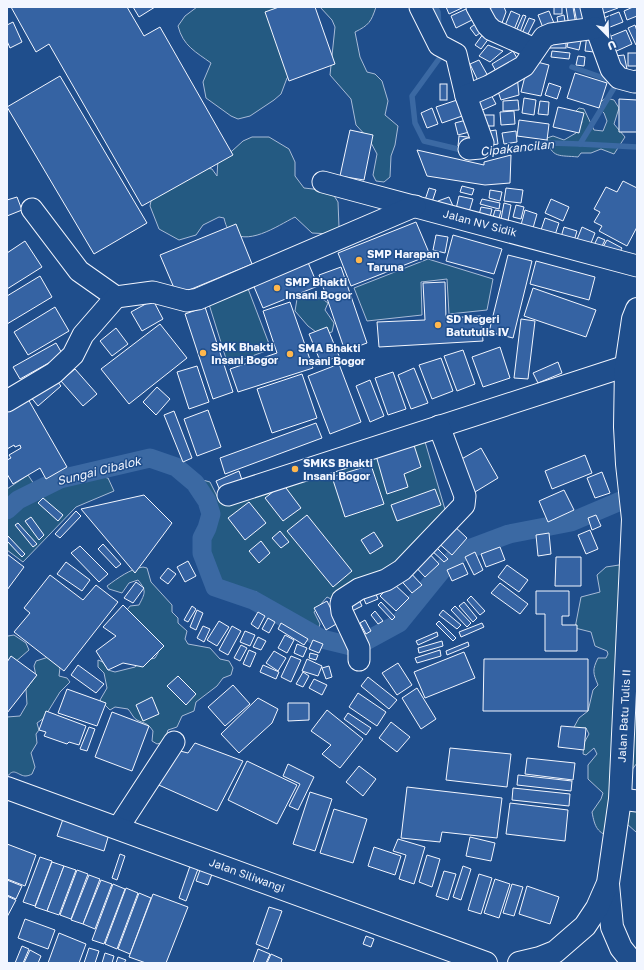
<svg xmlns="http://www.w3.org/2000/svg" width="644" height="970" viewBox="0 0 644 970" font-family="'Golos Text',sans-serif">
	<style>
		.green { fill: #245a82; stroke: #a8bbd7 }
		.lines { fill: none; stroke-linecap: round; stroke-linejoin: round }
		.stream { stroke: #3b69a3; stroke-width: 5.5 }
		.canal { stroke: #3b69a3; stroke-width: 19 }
		.building { fill: #3563a3; stroke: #f2f6ff }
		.minor-casing { stroke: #f2f6ff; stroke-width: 23 }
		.major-casing { stroke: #f2f6ff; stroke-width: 24 }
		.minor { stroke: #1f4e8c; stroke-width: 21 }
		.major { stroke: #1f4e8c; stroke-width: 22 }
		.poi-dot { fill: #ffb74d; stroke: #1f4e8c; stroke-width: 1.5 }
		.labels { text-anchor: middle; stroke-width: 3; stroke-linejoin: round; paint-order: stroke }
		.street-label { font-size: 11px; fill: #f2f6ff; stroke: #1f4e8c }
		.poi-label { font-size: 11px; font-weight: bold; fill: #f2f6ff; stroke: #1f4e8c; text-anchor: start }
		.water-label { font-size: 12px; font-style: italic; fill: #f2f6ff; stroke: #1f4e8c }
	</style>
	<rect width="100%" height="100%" fill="#1f4e8c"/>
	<g class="green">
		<path d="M197,7H286L297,68L287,78L281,94L274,100L250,116L238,119L231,116L206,98L203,82L211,63C196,52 183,46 178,26L185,16Z"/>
		<path d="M320,7H376C371,22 369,25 355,32L360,57L367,72L375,74L382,81L388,101L385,115L398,126L395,145L391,156L390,177L384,182L376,181L373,175L377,154L369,139L356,125L351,99L330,75L335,27L332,20Z"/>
		<path d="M606,98L614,100L619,108L614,124L625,137L614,154L601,149L591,153H581L578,157C560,155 551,159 547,138L553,136L564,140L576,133L582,122L576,111L579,108L584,109L594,130L603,131L607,121L604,113L598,107L599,103Z"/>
		<path d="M252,137H269L289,149L295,162V176L304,188L331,191L338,202L339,227L331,234L312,233L295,217C277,226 246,248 229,230C226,227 225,222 224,218L219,217L203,225L196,235L179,240L159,229L150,206L152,196L207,168L212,169L217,176L218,159L232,151L243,141Z"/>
		<polygon points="428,259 493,279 487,310 449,314 447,279 421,282 422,315 367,321 354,288"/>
		<polygon points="247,286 271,349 228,365 208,301"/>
		<polygon points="321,298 328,303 325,310 334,323 332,332 320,335 308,326 295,311 297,299"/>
		<polygon points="423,435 447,516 375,581 333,600 327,597 314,612 320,624 315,638 265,599 263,599 257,592 229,591 212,578 211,556 201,547 200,535 212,514 213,499 212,494 199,479 210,482 219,500"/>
		<polygon points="64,469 108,478 114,491 76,507 23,562 7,550 7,489 28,475 34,484 47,481 60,486 67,483 63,475"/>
		<path d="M619,565L634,572L637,663V763L626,778L633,809L637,811V831L636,832L627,824L612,838C597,832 595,828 592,812L601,799L603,793L588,779V765L597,754L594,748L586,755L583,754L584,743L589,734L586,728L576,729L574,727L579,718L588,711L593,690L598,685C593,673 592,670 598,658H606L608,654L607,651L595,646L591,632L575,628L581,597L600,592L597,575L606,567Z"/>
		<path d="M143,567L147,568L151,582L172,605V612L178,618V623L187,631L185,639L188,644L210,648L220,659L229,661L233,668L231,675L223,678L217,686L196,702L194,711L182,716L177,727L168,730L164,742L157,744L152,741L153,731C147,722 145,724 137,720C133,718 131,712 128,709L115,707L110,710L100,700L107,688L104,673L98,667V660L103,662L108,670L115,672L135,667L142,661L155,658L158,653V646C146,637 154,627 136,624L127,610L130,606L139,605C145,593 147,591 138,580L129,583L122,593L109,589L107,586C118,578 130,569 143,567Z"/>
		<polygon points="14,635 26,643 29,650 14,663 7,666 7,637 8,636"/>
		<path d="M55,655L61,659L59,676L67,678L70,682L60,692L44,718L37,723L39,730L36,734L37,743L31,753L35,767L32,774C30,775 28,776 25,776C17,775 14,767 7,777V717L20,716L27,704L26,689L36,676L34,666L36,661Z"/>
	</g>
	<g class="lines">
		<g class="stream">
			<polyline points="435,7 438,12 439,28"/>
			<polyline points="440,51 441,56 412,96 415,123 424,141 466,151"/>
			<polyline points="572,67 612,81"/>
			<polyline points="580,144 617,83"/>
			<polyline points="482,154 551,143 580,144 637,147"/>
		</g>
		<polyline class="canal" points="7,510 18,500 60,479 150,458 176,467 195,483 207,501 211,514 207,528 202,538 202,553 215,587 253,600 322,639 355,647 399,623 442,570 461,552 509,534 571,522 637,494"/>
	</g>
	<g class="building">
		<polygon points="11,7 127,7 144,36 160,27 233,155 142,206 49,44 36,52"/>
		<polygon points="133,7 155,7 139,17"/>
		<polygon points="279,7 315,7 335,64 289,81 265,12"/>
		<polygon points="446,7 464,7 449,14"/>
		<polygon points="493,7 504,7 506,12 499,31 487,10"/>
		<rect x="554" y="7" width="8" height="7"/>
		<polygon points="566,7 573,7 576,25 569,26"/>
		<polygon points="574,7 589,7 593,25 578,28"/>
		<polygon points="596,7 618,7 618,8 599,15"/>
		<polygon points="633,7 637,7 637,16 627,20 624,11"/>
		<polygon points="466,9 472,20 456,28 451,16"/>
		<polygon points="511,11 520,15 511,37 502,33"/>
		<polygon points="549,11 556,28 545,33 538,15"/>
		<polygon points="619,12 623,22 605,29 601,19"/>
		<polygon points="523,15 526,16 517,40 513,38"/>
		<polygon points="564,15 566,28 559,30 557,17"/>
		<polygon points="529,18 535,20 524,42 519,40"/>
		<polygon points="479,21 485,29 476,36 470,28"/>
		<polygon points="13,22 22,42 10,48 7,41 7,25"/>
		<polygon points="635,25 637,31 637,45 636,45 628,28"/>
		<polygon points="486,30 492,34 481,49 475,45"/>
		<polygon points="626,30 632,44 610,54 604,39"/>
		<polygon points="570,33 582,36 579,50 567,47"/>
		<polygon points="587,34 594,52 585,51"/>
		<rect x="547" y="37" width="19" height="11"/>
		<polygon points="488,45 503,51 490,62 479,56"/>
		<polygon points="513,51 518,60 497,73 492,64"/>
		<polygon points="552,51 570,53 569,59 551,57"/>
		<rect x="628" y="53" width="9" height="13"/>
		<polygon points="624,55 627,69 618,71 615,56"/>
		<polygon points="578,56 585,57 584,66 576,65"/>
		<polygon points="479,60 488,76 478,81 470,64"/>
		<polygon points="529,60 549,65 541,96 521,92"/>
		<polygon points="575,73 607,83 599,108 567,98"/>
		<polygon points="517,75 519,95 501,100 495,83"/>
		<polygon points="60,76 147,223 94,254 7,107"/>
		<polygon points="549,83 561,87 557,99 545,95"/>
		<rect x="440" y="84" width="7" height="16"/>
		<polygon points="487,87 496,104 478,112 470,96"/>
		<polygon points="463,98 468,114 442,123 436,107"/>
		<polygon points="524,98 536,100 534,115 522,113"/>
		<polygon points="619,99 637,100 637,132 619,132"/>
		<polygon points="518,100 519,110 503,111 503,101"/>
		<polygon points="540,101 549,102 548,115 538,114"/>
		<polygon points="558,107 584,113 579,133 553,127"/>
		<polygon points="432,108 438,124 427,128 421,113"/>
		<polygon points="514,111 515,124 501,125 500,112"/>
		<rect x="481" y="115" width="13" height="11"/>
		<polygon points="470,119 473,131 458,135 455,123"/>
		<polygon points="519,120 549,124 547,140 517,136"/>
		<polygon points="350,130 373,135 364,180 340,176"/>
		<polygon points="496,130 498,144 486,146 483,132"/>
		<polygon points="516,131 517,142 504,144 502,133"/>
		<polygon points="459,136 475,138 466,147 458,146"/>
		<polygon points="417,150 484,165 484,162 511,155 510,183 485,185 427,176"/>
		<polygon points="623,181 637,188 637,227 627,246 599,231 602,226 594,222 600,212 594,209 606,187 617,192"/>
		<polygon points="462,186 474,189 472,195 460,192"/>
		<polygon points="429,188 436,190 432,202 425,200"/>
		<polygon points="506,188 523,190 521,203 504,201"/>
		<polygon points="490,190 502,192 500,201 489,198"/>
		<polygon points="459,196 473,199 469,212 456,209"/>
		<polygon points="17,197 22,210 7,216 7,200"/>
		<polygon points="449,197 453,206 442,210 438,201"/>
		<polygon points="482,199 500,203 499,209 480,204"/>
		<polygon points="551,199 569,207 563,221 545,213"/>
		<polygon points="504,203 511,205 508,221 501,219"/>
		<polygon points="516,205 524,207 521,219 513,217"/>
		<polygon points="481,207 492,209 490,217 479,215"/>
		<polygon points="495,210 501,211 499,218 493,217"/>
		<polygon points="525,210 537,214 533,228 521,225"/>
		<polygon points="545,218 559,223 555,235 541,230"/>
		<polygon points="416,222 430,255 351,286 338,253"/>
		<polygon points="236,224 252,264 177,295 160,255"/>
		<polygon points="564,227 577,231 574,241 561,237"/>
		<polygon points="582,227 595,233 589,248 576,242"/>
		<polygon points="436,235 448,237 445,253 433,250"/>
		<polygon points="453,235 502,249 494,274 446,261"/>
		<polygon points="598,237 605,240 601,248 594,245"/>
		<polygon points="607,240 622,248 618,255 603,247"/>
		<polygon points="25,241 42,267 7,289 7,253"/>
		<polygon points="508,255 532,261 513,338 489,332"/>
		<polygon points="307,260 318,286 263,308 252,282"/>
		<polygon points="536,261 595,277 589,300 530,284"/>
		<polygon points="341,267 367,343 345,351 319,275"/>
		<polygon points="40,276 52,297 7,324 7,296"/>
		<polygon points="445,282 446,318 481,316 483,341 379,347 377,322 425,320 423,283"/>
		<polygon points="533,288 596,310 586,337 524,316"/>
		<polygon points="153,300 163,319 142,331 131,312"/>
		<polygon points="290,302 313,368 238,392 230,369 277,353 263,311"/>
		<polygon points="55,307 69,331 28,355 14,332"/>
		<polygon points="205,307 233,392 213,399 185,314"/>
		<polygon points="521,319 535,321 528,379 514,378"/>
		<polygon points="160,324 187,358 129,404 101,369"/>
		<polygon points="327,327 339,356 321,363 309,334"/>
		<polygon points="116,328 128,344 112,356 100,341"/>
		<polygon points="56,343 63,355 20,379 13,367"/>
		<polygon points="500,347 510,378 483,387 472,357"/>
		<polygon points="463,350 475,384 457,391 444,356"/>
		<polygon points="441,358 453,391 432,399 419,365"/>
		<polygon points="558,362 562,373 538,383 533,373"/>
		<polygon points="339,364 361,422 330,434 308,376"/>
		<polygon points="197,366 209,402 189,409 177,372"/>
		<polygon points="414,368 428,403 411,409 398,375"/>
		<polygon points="75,369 97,394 83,406 61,381"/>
		<polygon points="393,372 406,409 388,415 375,378"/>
		<polygon points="302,374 317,418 272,433 257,389"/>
		<polygon points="53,376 61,386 38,406 30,396"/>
		<polygon points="370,380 384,416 370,422 356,386"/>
		<polygon points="157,387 170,399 156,415 143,402"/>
		<polygon points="24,392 67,467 46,479 40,468 13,484 7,474 7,460 11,458 9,455 21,448 20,445 15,447 14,445 7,449 7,406"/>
		<polygon points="208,410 221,447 197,456 184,419"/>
		<polygon points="174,411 192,458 183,462 164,415"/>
		<polygon points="316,423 322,438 225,474 220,458"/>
		<polygon points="412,439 421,467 404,474 408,487 387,494 375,452"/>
		<polygon points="481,448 498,478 475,492 458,461"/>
		<polygon points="585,455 592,473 552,489 545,471"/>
		<polygon points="371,465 384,504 345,517 332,477"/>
		<polygon points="239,471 244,486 222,495 216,481"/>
		<polygon points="602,472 610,493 595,498 587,478"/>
		<polygon points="283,484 301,508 283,521 265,498"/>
		<polygon points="435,489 441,505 397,521 391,505"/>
		<polygon points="564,490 574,510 548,522 539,501"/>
		<polygon points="144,495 172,523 135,573 81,509"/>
		<polygon points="43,498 63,515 58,521 38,503"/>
		<polygon points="249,502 266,523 245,540 228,518"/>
		<polygon points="76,511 81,516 60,538 55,534"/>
		<polygon points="307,515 352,571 333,587 287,531"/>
		<polygon points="596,515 601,526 592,530 588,518"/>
		<polygon points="31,517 44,535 39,540 25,521"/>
		<polygon points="18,523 37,544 33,547 15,525"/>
		<polygon points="452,524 467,538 452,555 436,541"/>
		<polygon points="590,530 598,549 586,554 578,535"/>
		<polygon points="280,531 289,542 281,548 272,538"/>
		<polygon points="374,532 383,546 370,554 361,540"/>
		<polygon points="549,533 551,554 538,556 536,535"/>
		<polygon points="8,536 25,554 22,557 7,541"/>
		<polygon points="261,541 270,553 259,563 249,551"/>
		<polygon points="103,544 121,564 116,568 98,549"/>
		<polygon points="434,545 448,559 444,562 430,549"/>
		<polygon points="80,546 108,574 99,582 71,553"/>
		<polygon points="500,547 505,560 486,567 481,554"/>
		<polygon points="426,550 439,564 425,577 412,563"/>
		<polygon points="475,552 483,570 474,575 465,557"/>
		<polygon points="7,554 24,567 7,590"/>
		<polygon points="556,557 581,557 581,586 555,586"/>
		<polygon points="188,561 196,576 185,582 177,567"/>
		<polygon points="66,562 90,580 82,591 57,574"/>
		<polygon points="463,563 468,574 452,581 447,570"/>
		<polygon points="507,565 528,580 519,592 498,577"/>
		<polygon points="168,568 176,574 168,584 160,578"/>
		<polygon points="406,568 422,585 412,593 397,576"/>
		<polygon points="50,575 83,600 96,585 118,602 64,671 14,632 30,613 24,608"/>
		<polygon points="136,582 144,588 133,603 124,598"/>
		<polygon points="393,583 409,598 396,611 380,596"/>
		<polygon points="500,583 528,604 520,614 491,593"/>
		<polygon points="374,589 378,599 366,604 362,594"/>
		<polygon points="536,591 569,591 569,616 562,616 562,625 577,625 577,651 545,651 545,614 536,614"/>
		<polygon points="356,593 362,606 352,611 346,597"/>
		<polygon points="471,596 485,611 480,615 467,600"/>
		<polygon points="327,601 338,623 326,630 314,608"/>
		<polygon points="381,602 395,617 392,620 378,605"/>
		<polygon points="464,602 477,618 473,622 459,606"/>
		<polygon points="123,605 164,646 143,667 123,663 108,670 96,651 116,636 103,627"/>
		<polygon points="192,606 196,609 188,622 184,620"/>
		<polygon points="455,606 471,623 467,627 451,610"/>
		<polygon points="197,610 203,613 196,630 190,627"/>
		<polygon points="443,610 461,625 457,629 439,615"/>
		<polygon points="375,611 383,621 378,624 371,615"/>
		<polygon points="258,612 265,616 258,629 251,624"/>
		<polygon points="268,618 275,622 269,633 262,629"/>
		<polygon points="365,620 371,631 366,634 360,623"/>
		<polygon points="219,621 229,627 217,646 207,640"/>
		<polygon points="439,621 456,638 453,641 436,624"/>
		<polygon points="281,623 308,639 304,645 278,629"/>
		<polygon points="482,623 484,627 461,637 459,632"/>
		<polygon points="203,626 210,629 204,642 197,638"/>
		<polygon points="232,626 241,631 228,655 219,650"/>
		<polygon points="245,631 255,635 250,646 240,642"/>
		<polygon points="437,632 438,636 418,645 416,641"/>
		<polygon points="285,635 294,640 287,653 278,648"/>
		<polygon points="258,637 266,641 261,650 253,647"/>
		<polygon points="313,640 323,644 319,653 309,649"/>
		<polygon points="442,641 443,646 419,653 418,648"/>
		<polygon points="468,642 469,646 447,655 446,651"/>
		<polygon points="297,644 307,648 303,657 294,653"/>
		<polygon points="241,645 247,648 240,661 234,658"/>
		<polygon points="249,650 256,653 250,667 243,664"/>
		<polygon points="440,650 441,656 417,663 415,658"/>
		<polygon points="274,651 286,658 278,671 266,663"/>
		<polygon points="464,652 475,678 425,698 414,672"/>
		<polygon points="310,653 318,655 316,660 309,658"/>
		<polygon points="11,656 37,675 7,713 7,662"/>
		<polygon points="291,656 301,660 291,682 281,677"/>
		<polygon points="307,659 322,666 318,676 302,671"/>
		<polygon points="484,659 588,659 588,711 483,711"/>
		<polygon points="398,663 412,685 397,695 382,673"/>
		<polygon points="78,665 104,684 96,693 71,675"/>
		<polygon points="263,665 279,672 276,679 260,672"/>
		<polygon points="329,666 332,677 326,679 322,668"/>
		<polygon points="303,672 309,676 303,687 296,684"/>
		<polygon points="178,676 196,694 186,705 167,686"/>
		<polygon points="368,677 397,700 389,709 361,686"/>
		<polygon points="314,679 327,685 322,695 309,688"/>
		<polygon points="233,685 250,704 225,726 208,707"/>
		<polygon points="417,688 436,719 421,729 402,698"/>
		<polygon points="67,689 106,703 97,726 58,713"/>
		<polygon points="358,693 386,712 377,726 349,707"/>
		<polygon points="152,697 159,714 143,721 136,705"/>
		<polygon points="258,698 278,709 272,723 239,753 221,734"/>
		<polygon points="288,703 309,703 309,720 288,721"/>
		<polygon points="327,710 363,739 340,768 322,754 331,745 311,731"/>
		<polygon points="46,711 86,726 79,745 69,742 67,744 44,736 46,732 39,730"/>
		<polygon points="112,712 149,726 132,771 95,757"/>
		<polygon points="348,713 371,728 366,735 344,719"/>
		<polygon points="391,722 410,737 397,752 379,738"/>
		<polygon points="561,726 586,728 584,750 558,747"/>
		<polygon points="89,727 95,729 87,751 80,749"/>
		<polygon points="195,743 243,761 217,811 152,782 180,751 188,753"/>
		<polygon points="450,748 511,754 507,787 446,780"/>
		<polygon points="527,758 575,763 573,780 525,774"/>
		<polygon points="247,761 297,785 277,824 228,800"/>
		<polygon points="288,764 314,777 298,810 289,806 300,784 283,776"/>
		<polygon points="359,766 376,779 363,796 346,782"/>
		<polygon points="518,775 572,781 571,791 517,785"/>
		<polygon points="407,787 502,798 497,838 442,832 440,842 401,838"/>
		<polygon points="513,788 570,794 569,806 512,800"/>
		<polygon points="310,792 332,799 315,851 293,844"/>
		<polygon points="510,803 568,810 565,841 506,834"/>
		<polygon points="334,809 367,819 353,863 320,853"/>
		<polygon points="63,819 109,834 104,851 57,836"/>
		<polygon points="470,837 495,843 491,861 466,856"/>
		<polygon points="398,839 425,847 414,884 399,879 406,855 393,851"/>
		<polygon points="7,844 36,855 25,886 7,879"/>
		<polygon points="374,847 401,856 395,875 368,866"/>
		<polygon points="120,854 125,856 117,880 112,878"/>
		<polygon points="427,855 440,859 432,887 419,882"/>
		<polygon points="40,857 52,861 35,906 23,902"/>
		<polygon points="52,862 64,866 47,911 35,907"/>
		<polygon points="64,866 76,870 59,915 47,911"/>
		<polygon points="190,866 198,869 186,901 179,898"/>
		<polygon points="463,866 471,869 461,900 453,897"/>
		<polygon points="77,870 88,874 71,919 60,915"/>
		<polygon points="200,870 212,874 208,885 196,881"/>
		<polygon points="444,871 456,874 448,900 436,896"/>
		<polygon points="479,874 492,878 481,914 468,910"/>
		<polygon points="89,875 100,879 83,924 71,920"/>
		<polygon points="495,879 510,884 499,918 484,913"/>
		<polygon points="7,880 22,886 16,899 7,895"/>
		<polygon points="101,880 112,884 95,929 83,924"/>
		<polygon points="113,884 125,889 104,944 92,940"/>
		<polygon points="512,884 523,887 514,916 503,913"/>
		<polygon points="527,886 559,897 550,924 519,914"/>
		<polygon points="126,888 138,893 117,949 105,944"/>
		<polygon points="139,893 151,898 130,954 118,949"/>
		<polygon points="153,894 188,907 166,963 146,963 129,957"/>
		<polygon points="7,896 16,900 7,917"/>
		<polygon points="269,907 282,911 268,949 256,944"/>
		<polygon points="25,919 55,930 48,949 18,938"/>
		<polygon points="59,933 86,944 79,963 48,963"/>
		<polygon points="366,936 374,939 371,947 363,944"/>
		<polygon points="22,946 29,949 23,963 15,963"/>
		<polygon points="89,948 99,951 95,963 84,963"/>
		<polygon points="258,949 270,954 266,963 253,963"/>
		<polygon points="30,950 41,956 38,963 24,963"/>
		<polygon points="105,953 114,956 112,963 102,963"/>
		<polygon points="271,954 282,959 281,963 267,963"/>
		<polygon points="118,957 126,960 124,963 116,963"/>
	</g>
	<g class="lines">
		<defs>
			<g id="minor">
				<polyline points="420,7 439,45 456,54 466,96"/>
				<polyline points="477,7 487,25 492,30 535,49"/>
				<polyline points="591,7 596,28 611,69 619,78 634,82 637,81"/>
				<polyline points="469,149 480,148 483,143 466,96 489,86 524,66 544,37 551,34 596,28"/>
				<polyline points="323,182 637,266"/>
				<polyline points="32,209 79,271 116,297"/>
				<polyline points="7,401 54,373 73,355 83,335 116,297 153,292 187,301 198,299 415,206"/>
				<polyline points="228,495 626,366"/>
				<polyline points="359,660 359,648 342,612 341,604 342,600 359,589 386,580 402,570 464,505 465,496 439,426"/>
				<polyline points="620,799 637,801"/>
				<polyline points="118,828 174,742"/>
			</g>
			<g id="major">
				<polyline points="7,788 486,963"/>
				<polyline points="608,884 612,927 621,948 633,963"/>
				<polyline points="519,963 540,958 555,952 585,926 597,908 608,883 620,799 633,519 627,464 625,427 626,366 633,319 637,309"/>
			</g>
		</defs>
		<use href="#minor" class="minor-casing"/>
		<use href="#major" class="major-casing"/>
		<use href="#minor" class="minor"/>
		<use href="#major" class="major"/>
	</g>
	<g class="poi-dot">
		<circle cx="359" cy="260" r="4"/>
		<circle cx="277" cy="288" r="4"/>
		<circle cx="438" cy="325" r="4"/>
		<circle cx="203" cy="353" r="4"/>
		<circle cx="290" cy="354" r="4"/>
		<circle cx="295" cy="469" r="4"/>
	</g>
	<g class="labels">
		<g class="street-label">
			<text transform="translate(480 223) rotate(15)" y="4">Jalan NV Sidik</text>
			<text transform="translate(624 716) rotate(-87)" y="4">Jalan Batu Tulis II</text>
			<text transform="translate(247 875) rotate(20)" y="4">Jalan Siliwangi</text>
		</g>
		<g class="poi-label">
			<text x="367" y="258">SMP Harapan<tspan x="367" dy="13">Taruna</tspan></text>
			<text x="285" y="286">SMP Bhakti<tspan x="285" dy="13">Insani Bogor</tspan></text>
			<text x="446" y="323">SD Negeri<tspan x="446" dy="13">Batutulis IV</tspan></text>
			<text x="211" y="351">SMK Bhakti<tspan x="211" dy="13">Insani Bogor</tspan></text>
			<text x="298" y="352">SMA Bhakti<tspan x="298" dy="13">Insani Bogor</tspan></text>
			<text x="303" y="467">SMKS Bhakti<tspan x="303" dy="13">Insani Bogor</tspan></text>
		</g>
		<g class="water-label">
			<text transform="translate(517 148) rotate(-6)" y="4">Cipakancilan</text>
			<text transform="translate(99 471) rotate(-14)" y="4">Sungai Cibalok</text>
		</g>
	</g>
	<rect width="644" height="970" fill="none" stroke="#f2f6ff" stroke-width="16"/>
	<g transform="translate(608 36) rotate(157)" stroke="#1f4e8c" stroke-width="3" paint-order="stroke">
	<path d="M0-3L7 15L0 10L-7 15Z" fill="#f2f6ff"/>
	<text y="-6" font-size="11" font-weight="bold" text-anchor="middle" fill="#f2f6ff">U</text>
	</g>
</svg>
